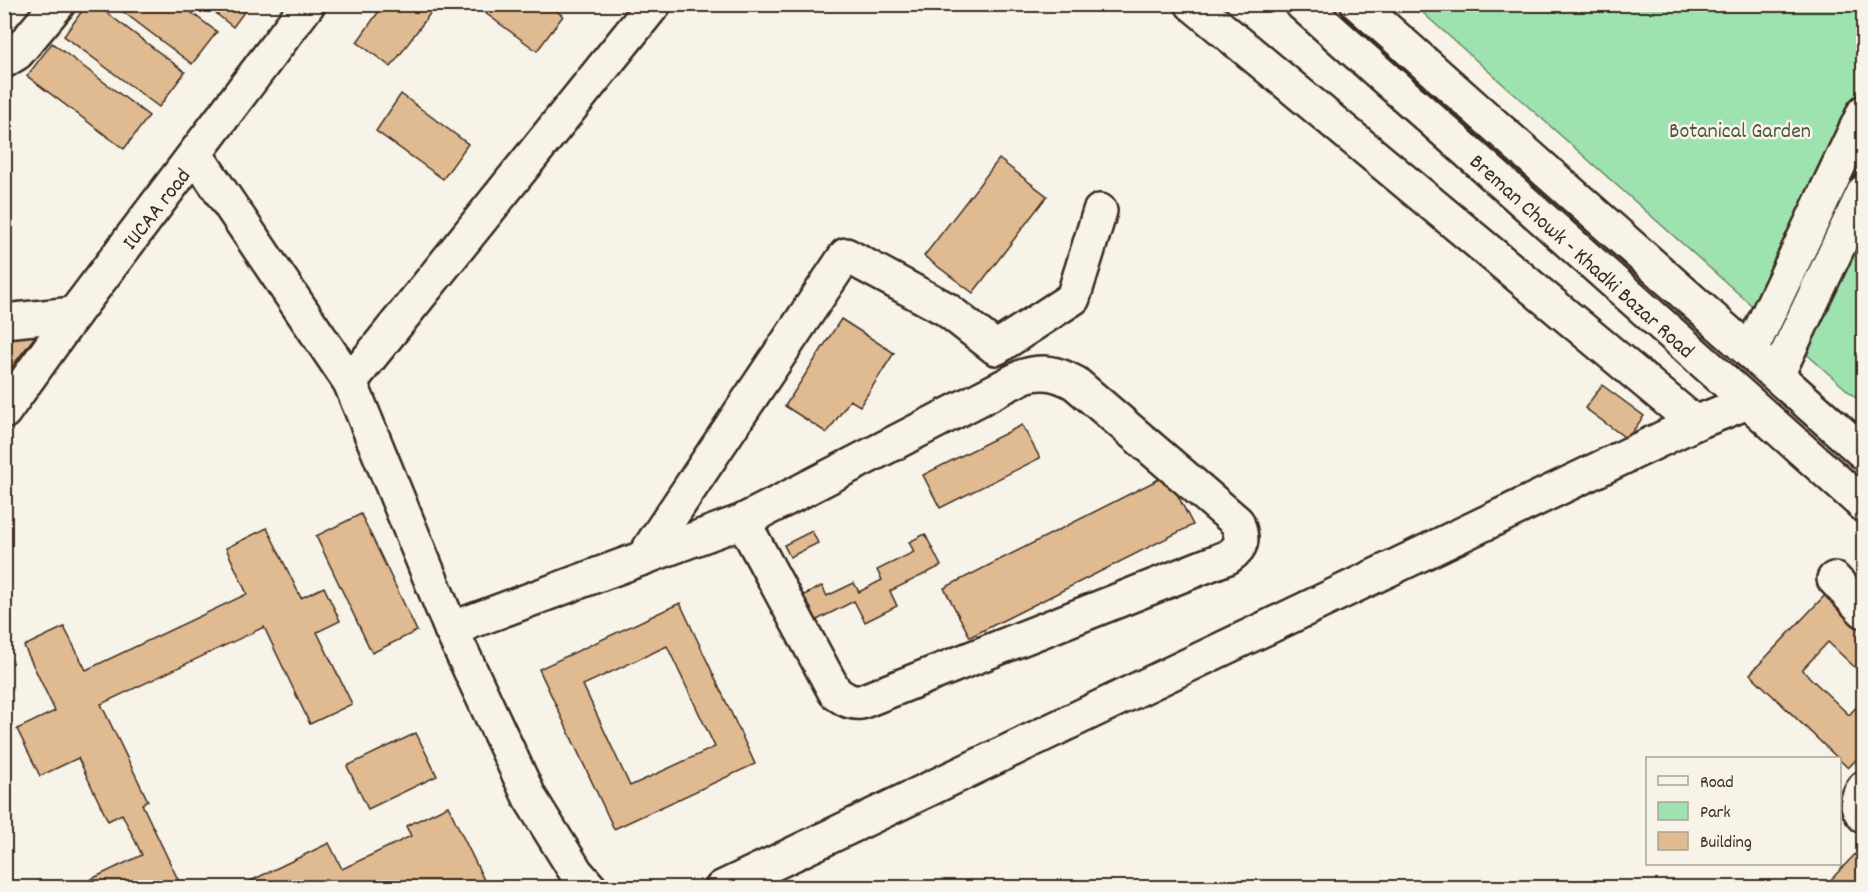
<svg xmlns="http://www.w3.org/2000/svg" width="1868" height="892" viewBox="0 0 1868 892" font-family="Dekko,sans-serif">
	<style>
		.green { fill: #9ee3af; stroke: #6c8666; stroke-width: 1.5 }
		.building { fill: #e0ba91; stroke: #3b2a1e; stroke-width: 1.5; fill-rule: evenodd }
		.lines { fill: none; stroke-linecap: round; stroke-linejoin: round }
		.minor-casing { stroke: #3b2a1e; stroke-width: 38 }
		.major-casing { stroke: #3b2a1e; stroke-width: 38 }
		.minor { stroke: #f7f3e8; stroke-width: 33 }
		.major { stroke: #f7f3e8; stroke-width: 33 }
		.labels { text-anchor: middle; stroke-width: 5; stroke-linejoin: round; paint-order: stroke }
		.park-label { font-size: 22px; fill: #545842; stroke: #f7f3e8 }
		.street-label { font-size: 22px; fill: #3b2a1e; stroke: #f7f3e8 }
	</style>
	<rect width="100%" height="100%" fill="#f7f3e8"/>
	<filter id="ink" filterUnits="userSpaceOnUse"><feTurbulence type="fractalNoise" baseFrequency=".0167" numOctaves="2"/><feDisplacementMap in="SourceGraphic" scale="12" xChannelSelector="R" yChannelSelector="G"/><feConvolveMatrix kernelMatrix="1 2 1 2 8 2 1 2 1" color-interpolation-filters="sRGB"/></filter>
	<g filter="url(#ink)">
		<polygon class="green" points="1414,5 1863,5 1864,377 1856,398"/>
		<g class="building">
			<polygon points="87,4 95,4 185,72 159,107 64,36"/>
			<polygon points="113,4 180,4 217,32 192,64"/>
			<polygon points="204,4 250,4 233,27"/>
			<polygon points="384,4 437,4 391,67 357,42"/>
			<polygon points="473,4 547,4 563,16 537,51"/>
			<polygon points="52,43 149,116 124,149 27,76"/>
			<polygon points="401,94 468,144 443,179 376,131"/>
			<polygon points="999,159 1047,196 973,293 924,256"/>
			<polygon points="841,319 894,353 860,406 850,400 827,433 785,406"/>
			<polygon points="40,330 4,377 4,334"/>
			<polygon points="1602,385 1644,416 1627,439 1585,408"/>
			<polygon points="1022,425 1040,458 940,508 923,475"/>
			<polygon points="1167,475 1193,525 970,637 944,588"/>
			<polygon points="361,514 417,631 372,653 316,536"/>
			<polygon points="267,528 301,598 324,587 340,621 317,632 352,704 310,724 264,627 101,704 148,801 142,804 182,888 85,888 83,883 142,855 122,814 108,821 78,758 40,776 17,729 55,711 24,646 64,627 86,670 247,594 226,548"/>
			<polygon points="812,531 818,543 790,557 784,545"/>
			<polygon points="925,534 941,566 890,591 897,606 865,622 854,601 813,622 800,597 822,586 827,596 854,583 859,592 882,580 877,570 914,552 909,542"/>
			<polygon points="1827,593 1864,628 1864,676 1828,642 1802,670 1849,715 1864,699 1864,752 1848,768 1750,674"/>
			<path d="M680,603L755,764L614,829L539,669ZM667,646L715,747L630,786L583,685Z"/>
			<polygon points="416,733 437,776 368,809 347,766"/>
			<polygon points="448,806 484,880 468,888 236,888 329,843 342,869 411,836 406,826"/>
			<polygon points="1861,848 1864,851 1864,888 1823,888"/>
		</g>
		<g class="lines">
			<defs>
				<g id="minor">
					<polyline points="4,61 17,53 58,4"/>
					<path d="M196,155L350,382L451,629L743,521L835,692C844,699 850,703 861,702L1228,557C1244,546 1243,539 1237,522L1075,383C1057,373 1043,370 1024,376L743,521"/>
					<polyline points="4,321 74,314"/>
					<polyline points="1750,352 1864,112"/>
					<polyline points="1777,375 1864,192"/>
					<polyline points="350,382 654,4"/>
					<polyline points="4,412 74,314 308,4"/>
					<polyline points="1695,423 1748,402"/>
					<polyline points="643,558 846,255 946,309 996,348 1073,298 1100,211"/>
					<polyline points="1834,579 1864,611"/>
					<polyline points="451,629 530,798 576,872 590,888"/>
					<path d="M1864,788C1856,798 1856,807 1864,816"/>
					<polyline points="722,888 1695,423 1192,4"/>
				</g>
				<g id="major">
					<polyline points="1302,4 1864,505"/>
					<polyline points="1358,4 1864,453"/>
				</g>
			</defs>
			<use href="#minor" class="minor-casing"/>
			<use href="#major" class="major-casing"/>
			<use href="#minor" class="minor"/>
			<use href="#major" class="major"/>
		</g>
	</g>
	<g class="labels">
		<g class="park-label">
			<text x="1740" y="137">Botanical Garden</text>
		</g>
		<g class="street-label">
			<text transform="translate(155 208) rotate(-52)" y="8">IUCAA road</text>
			<text transform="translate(1583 255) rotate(42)" y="8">Breman Chowk - Khadki Bazar Road</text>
		</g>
	</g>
	<rect width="1868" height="892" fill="none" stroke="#f7f3e8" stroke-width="24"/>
	<rect x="12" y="12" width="1844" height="868" fill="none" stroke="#3b2a1e" stroke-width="2" filter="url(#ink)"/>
	<rect x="1646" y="757" width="195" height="108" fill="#f7f3e8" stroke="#aca397" stroke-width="1.5"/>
	<rect x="1658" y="776" width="30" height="9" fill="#f7f3e8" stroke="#aca397" stroke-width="1.5"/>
	<text x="1700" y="787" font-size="18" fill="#3b2a1e">Road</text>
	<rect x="1658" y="802" width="30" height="18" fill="#9ee3af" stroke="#aca397" stroke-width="1.5"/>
	<text x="1700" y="817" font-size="18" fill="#3b2a1e">Park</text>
	<rect x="1658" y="832" width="30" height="18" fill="#e0ba91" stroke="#aca397" stroke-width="1.5"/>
	<text x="1700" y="847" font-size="18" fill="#3b2a1e">Building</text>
</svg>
